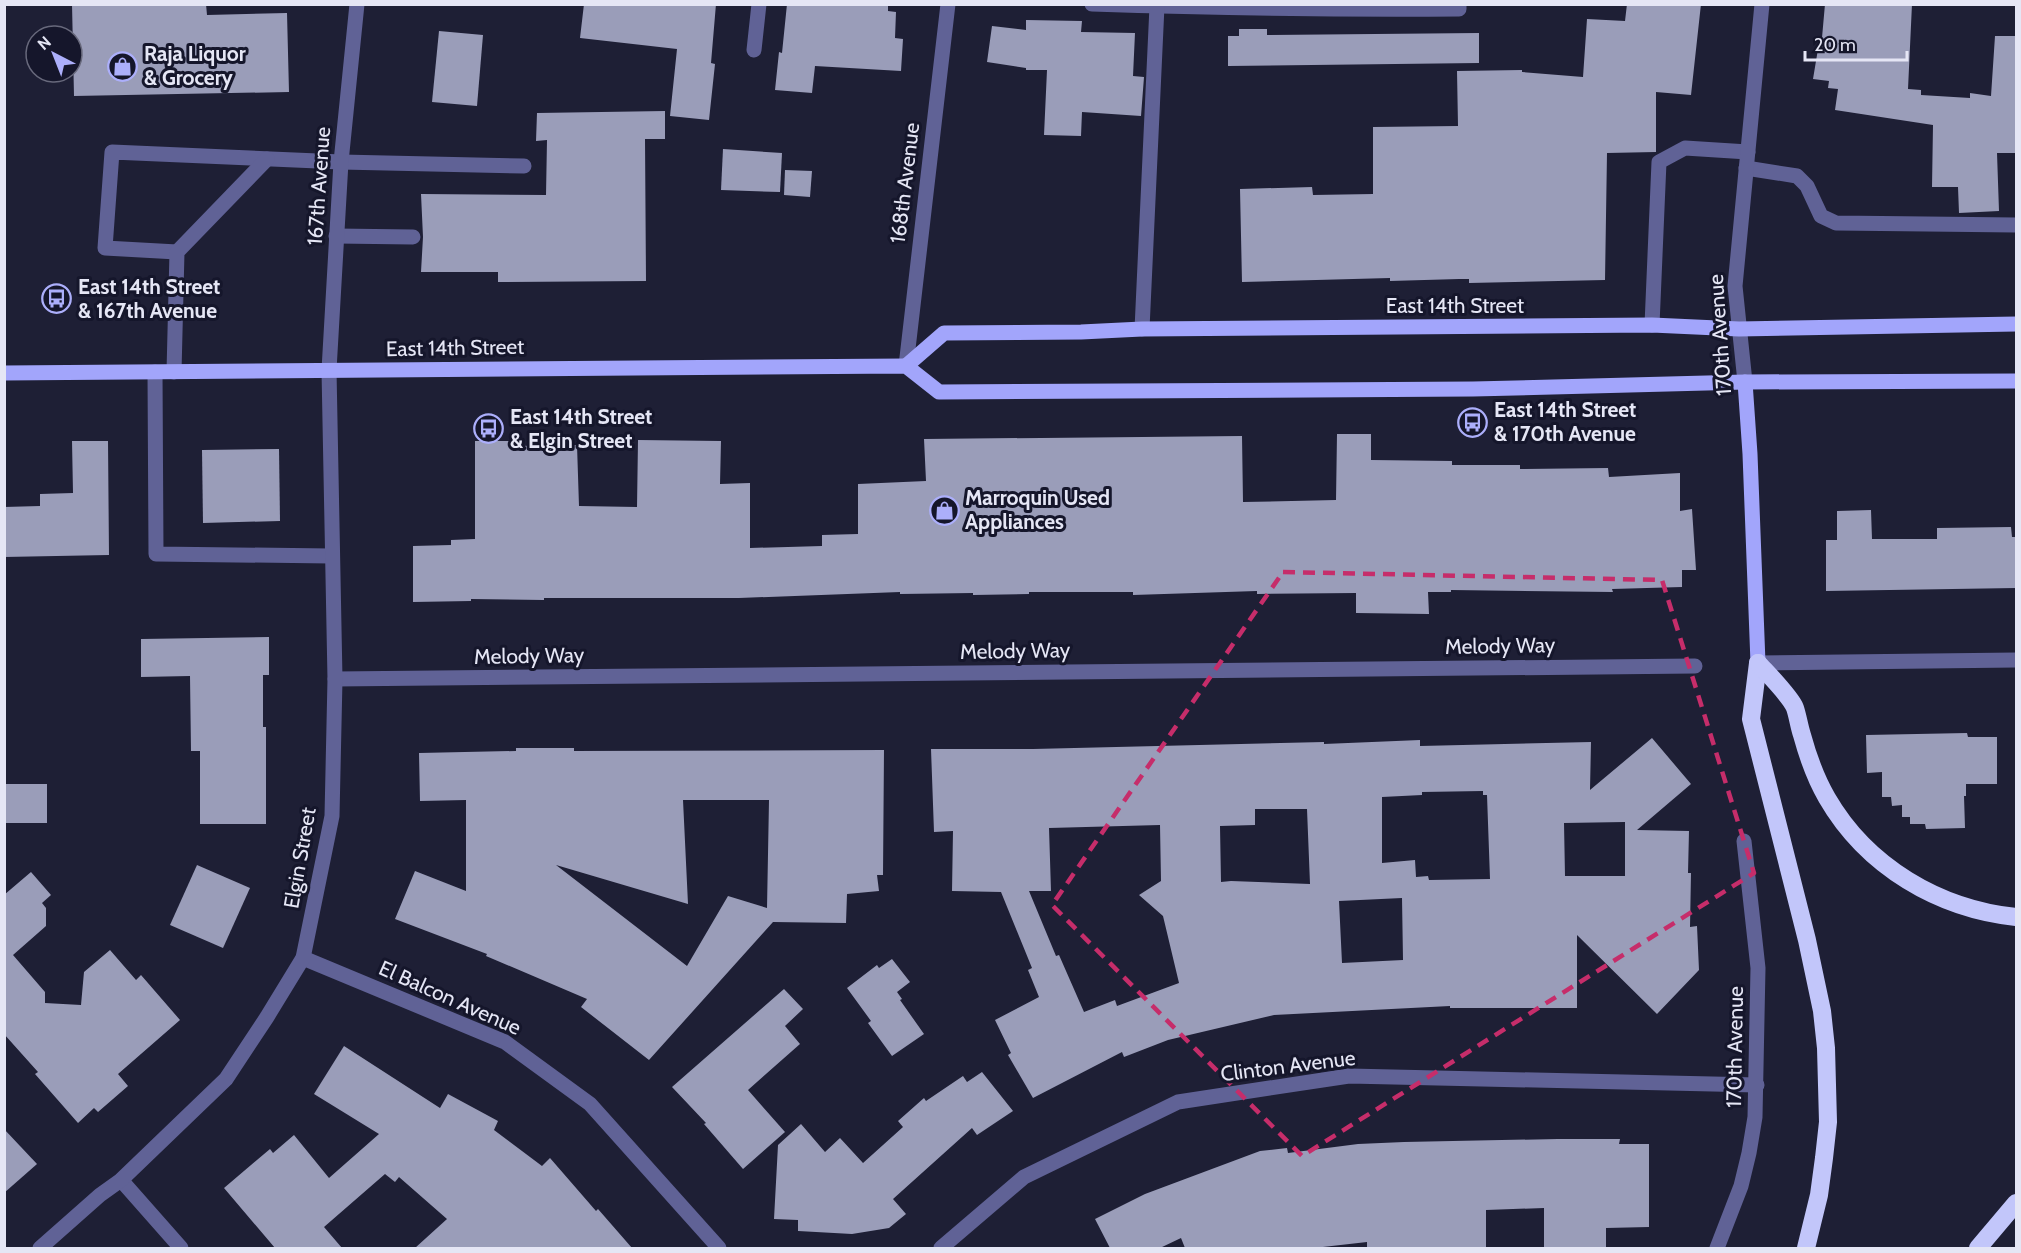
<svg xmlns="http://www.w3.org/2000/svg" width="2021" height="1253" viewBox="0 0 2021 1253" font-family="Cabin,sans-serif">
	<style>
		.building { fill: #9a9db9; fill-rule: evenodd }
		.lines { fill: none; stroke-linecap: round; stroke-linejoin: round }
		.minor { stroke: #606296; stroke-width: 15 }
		.major { stroke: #a2a5fb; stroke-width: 15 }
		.highway { stroke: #c2c6fa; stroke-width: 18 }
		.marked { fill: none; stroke: #c62d6a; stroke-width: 4.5; stroke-dasharray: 12 8; stroke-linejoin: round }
		.labels { text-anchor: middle; stroke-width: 6; stroke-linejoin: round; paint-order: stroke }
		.poi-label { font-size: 21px; font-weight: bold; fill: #e5e6f5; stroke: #15162b; text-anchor: start }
		.street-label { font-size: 21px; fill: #e5e6f5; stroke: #15162b }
	</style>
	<rect width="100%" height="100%" fill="#1e1f35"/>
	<g class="building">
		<polygon points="72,4 206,4 207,15 287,13 289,92 74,96"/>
		<polygon points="584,4 716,4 711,63 715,64 709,120 670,116 677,49 580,38"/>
		<polygon points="787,4 888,4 888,11 896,12 895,38 903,39 901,71 815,66 812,93 775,90 779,52 782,53"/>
		<polygon points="1627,4 1701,4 1691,95 1656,92 1656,152 1607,153 1605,280 1469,283 1469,279 1459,279 1390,281 1390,278 1242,282 1240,189 1312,187 1313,195 1373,194 1373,127 1458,126 1457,71 1522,70 1522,72 1583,77 1587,19 1625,21"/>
		<polygon points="1825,4 1912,4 1908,89 1921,90 1921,95 1970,98 1970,93 1991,96 1995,36 2016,36 2016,153 1997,153 1999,211 1959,213 1958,187 1932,187 1933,125 1835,110 1838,89 1828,88 1829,81 1813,79 1818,49 1821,49"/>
		<polygon points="1026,20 1082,21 1081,32 1135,33 1133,76 1144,77 1141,116 1082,112 1081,136 1044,135 1047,70 1026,70 1026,68 987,62 992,26 1026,30"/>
		<polygon points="1239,29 1267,29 1267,35 1479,33 1479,63 1228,66 1228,36 1239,36"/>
		<polygon points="439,31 483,35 477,106 432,102"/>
		<polygon points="665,111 665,139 645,139 646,281 498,282 498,272 421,272 423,237 421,194 546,195 547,140 536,141 537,113"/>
		<polygon points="723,149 782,153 780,192 721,190"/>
		<polygon points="785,170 812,171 810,197 784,195"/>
		<polygon points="1337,434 1371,434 1371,460 1452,461 1452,465 1520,465 1520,469 1608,468 1609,477 1680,473 1680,511 1692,509 1696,570 1682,570 1682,587 1612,589 1613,592 1451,590 1451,592 1428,592 1429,614 1356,613 1356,593 1257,594 1257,591 1133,595 1133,592 1029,592 1029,594 973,595 973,593 900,594 900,592 739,598 544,598 544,600 471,599 471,601 413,602 413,546 451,545 451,540 475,539 475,441 515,441 514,446 577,445 579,506 637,507 638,440 721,441 720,484 750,483 750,548 822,546 822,535 858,534 858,484 926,481 924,439 1242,436 1243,502 1336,500"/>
		<polygon points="72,441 108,441 109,555 4,557 4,507 40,506 40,494 73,493"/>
		<polygon points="279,449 280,521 203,523 202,450"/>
		<polygon points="1871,510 1872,539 1937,539 1937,528 2011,527 2012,537 2016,537 2016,588 1826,591 1826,540 1837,540 1837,511"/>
		<polygon points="269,637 269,675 263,675 263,727 266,727 266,824 200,824 200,751 191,751 190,676 141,677 141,639"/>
		<polygon points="1967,733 1968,737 1997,737 1997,784 1966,784 1966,796 1964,796 1965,828 1926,829 1925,824 1910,824 1910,817 1902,817 1902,805 1892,806 1891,797 1882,797 1882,772 1867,773 1866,735"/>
		<path d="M1652,738L1691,784L1637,830L1689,831L1688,873H1691L1690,927L1697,926L1699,970L1657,1014L1577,935V1008H1450V1006L1274,1015L1168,1040L1124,1057L1122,1052L1033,1098L1008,1055L1011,1053L995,1020L1039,997L1028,970L1032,968L1001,892L952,891L953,831L934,832L931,749H1033L1324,742V744L1420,740V746L1591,742L1590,790ZM1483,791V795H1487L1490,879L1429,880L1428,876L1416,877L1415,860L1382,863V797L1422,795V792ZM1255,809H1307L1310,884L1231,881L1221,882L1220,826L1255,825ZM1625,822V876H1565L1564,823ZM1160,825L1161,881L1139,895L1163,916L1179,983L1117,1006L1115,1000L1084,1012L1059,955L1056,956L1029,891H1051L1049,828ZM1402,898L1403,960L1342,963L1339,901Z"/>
		<path d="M516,748H574V751L884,750L883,875H877L879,891L847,894L846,923L773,922L649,1060L581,1007L587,999L486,956L487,954L395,919L415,871L466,891V800L420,801L419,753L516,751ZM683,800H769L767,908L728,896L687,966L556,865L688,904Z"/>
		<rect x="4" y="784" width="43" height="39"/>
		<polygon points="197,865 250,888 223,948 170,925"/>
		<polygon points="31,872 51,895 42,903 46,908 46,926 13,955 45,992 45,1003 81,1005 84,972 110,950 136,980 141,975 180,1020 118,1074 128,1086 98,1112 94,1108 78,1123 35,1074 38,1072 4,1034 4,895"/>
		<polygon points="892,959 910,982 897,992 902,999 900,1000 924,1034 892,1056 868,1023 871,1021 847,988 877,965 879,968"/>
		<polygon points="784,989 803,1009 785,1026 800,1044 748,1090 785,1132 743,1169 704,1124 706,1123 672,1087"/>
		<polygon points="344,1046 440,1108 448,1094 498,1121 494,1130 542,1166 550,1158 596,1211 598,1209 632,1248 415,1248 447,1219 399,1177 395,1182 385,1174 324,1227 342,1248 275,1248 224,1188 270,1149 273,1153 294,1135 329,1178 379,1134 314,1094"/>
		<polygon points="982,1072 1013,1111 977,1135 972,1128 893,1199 906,1214 889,1228 852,1234 798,1231 798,1220 774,1219 778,1145 801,1124 825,1152 840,1138 863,1163 903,1127 898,1121 924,1098 926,1101 963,1076 967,1082"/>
		<polygon points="4,1129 37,1164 4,1193"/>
		<polygon points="1558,1139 1620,1139 1619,1144 1649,1144 1649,1227 1606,1228 1606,1248 1544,1248 1544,1208 1486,1210 1486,1248 1367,1248 1367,1242 1314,1248 1185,1248 1181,1238 1160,1248 1110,1248 1095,1219 1145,1194 1260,1151 1287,1148 1288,1153 1358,1144 1404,1142"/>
	</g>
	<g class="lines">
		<g class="minor">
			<path d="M1092,4C1214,8 1336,10 1459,9V4"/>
			<polyline points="754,50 759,4"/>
			<polyline points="1746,168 1797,176 1807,186 1821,216 1836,223 2016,225"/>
			<polyline points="336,236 413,237"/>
			<polyline points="177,252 105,248 112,152 341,162 524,166"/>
			<polyline points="1652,325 1659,162 1685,148 1748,152"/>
			<polyline points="1142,329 1157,6"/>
			<polyline points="906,366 948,4"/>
			<polyline points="155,372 156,554 331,556"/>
			<polyline points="174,372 177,252 267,159"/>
			<polyline points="1745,382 1735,286 1762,4"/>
			<polyline points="1758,663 2016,660"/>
			<polyline points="335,679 1695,666"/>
			<polyline points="303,958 505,1042 590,1104 719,1248"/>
			<polyline points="121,1180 181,1248"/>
			<polyline points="40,1248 100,1195 121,1180 226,1079 267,1017 303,958 332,816 335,679 329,370 341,162 357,4"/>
			<polyline points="941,1248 1024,1177 1178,1102 1349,1076 1757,1085"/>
			<polyline points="1717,1248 1741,1186 1749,1153 1755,1117 1758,968 1744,841"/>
		</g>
		<g class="major">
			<polyline points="906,366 944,333 1081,332 1142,329 1652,325 1739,329 2016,324"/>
			<polyline points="4,373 906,366 939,392 1473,389 1745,382 2016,381"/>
			<polyline points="1745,382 1750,454 1758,663"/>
		</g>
		<g class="highway">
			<polyline points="1758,663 1751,719 1807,940 1822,1011 1826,1048 1828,1122 1824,1158 1819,1195 1806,1248"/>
			<path d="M1758,663C1767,673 1791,697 1795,708C1798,717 1799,726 1802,735C1808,757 1816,779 1827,798C1867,867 1939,909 2016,917"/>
			<polyline points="1978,1248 2016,1203"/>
		</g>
	</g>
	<path class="marked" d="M1283,572L1662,580L1754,873L1302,1156L1052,905Z"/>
	<defs>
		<symbol id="shop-ring" viewBox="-11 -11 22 22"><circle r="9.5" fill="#15162b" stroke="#acaffb" stroke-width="1.5"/><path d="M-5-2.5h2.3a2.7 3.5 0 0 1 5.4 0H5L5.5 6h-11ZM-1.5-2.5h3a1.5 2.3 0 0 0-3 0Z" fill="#acaffb"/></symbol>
		<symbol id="bus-ring" viewBox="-11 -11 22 22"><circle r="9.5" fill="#15162b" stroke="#acaffb" stroke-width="1.5"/><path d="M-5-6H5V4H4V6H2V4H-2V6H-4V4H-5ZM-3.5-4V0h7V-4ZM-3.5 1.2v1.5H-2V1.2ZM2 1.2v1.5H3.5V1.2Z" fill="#acaffb"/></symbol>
	</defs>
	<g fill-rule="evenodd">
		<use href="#shop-ring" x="106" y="50" width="33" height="33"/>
		<use href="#bus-ring" x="40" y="282" width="33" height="33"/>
		<use href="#bus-ring" x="1456" y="406" width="33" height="33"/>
		<use href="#bus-ring" x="472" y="412" width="33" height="33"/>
		<use href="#shop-ring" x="928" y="494" width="33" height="33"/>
	</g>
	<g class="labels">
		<g class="poi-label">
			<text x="144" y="61">Raja Liquor<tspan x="144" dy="24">&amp; Grocery</tspan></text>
			<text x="78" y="294">East 14th Street<tspan x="78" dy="24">&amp; 167th Avenue</tspan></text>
			<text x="1494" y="417">East 14th Street<tspan x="1494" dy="24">&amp; 170th Avenue</tspan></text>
			<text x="510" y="424">East 14th Street<tspan x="510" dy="24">&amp; Elgin Street</tspan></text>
			<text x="965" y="505">Marroquin Used<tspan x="965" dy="24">Appliances</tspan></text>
		</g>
		<g class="street-label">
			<text transform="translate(905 183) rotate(-83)" y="7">168th Avenue</text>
			<text transform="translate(319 186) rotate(-86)" y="7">167th Avenue</text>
			<text x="1455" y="313">East 14th Street</text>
			<text transform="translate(1720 335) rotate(-94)" y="7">170th Avenue</text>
			<text transform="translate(455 348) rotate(-1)" y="7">East 14th Street</text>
			<text transform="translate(1500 646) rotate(-1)" y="7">Melody Way</text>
			<text transform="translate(1015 651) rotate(-1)" y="7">Melody Way</text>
			<text transform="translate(529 656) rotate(-1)" y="7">Melody Way</text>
			<text transform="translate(300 858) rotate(-80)" y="7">Elgin Street</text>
			<text transform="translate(450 998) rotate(24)" y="7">El Balcon Avenue</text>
			<text transform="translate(1735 1047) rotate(-89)" y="7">170th Avenue</text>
			<text transform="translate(1288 1066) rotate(-7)" y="7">Clinton Avenue</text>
		</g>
	</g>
	<rect width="2021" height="1253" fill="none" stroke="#e5e6f5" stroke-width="12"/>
	<g transform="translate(54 54) rotate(318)"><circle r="28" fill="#15162b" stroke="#68697c" stroke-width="1.5"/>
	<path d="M0-4.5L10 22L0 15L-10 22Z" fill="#acaffb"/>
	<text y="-9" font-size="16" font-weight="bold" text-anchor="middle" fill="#e5e6f5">N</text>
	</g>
	<path d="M1805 51v9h102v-9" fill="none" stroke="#e5e6f5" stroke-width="3"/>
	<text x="1814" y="51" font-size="18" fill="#e5e6f5" stroke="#15162b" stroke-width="4.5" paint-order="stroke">20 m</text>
</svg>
